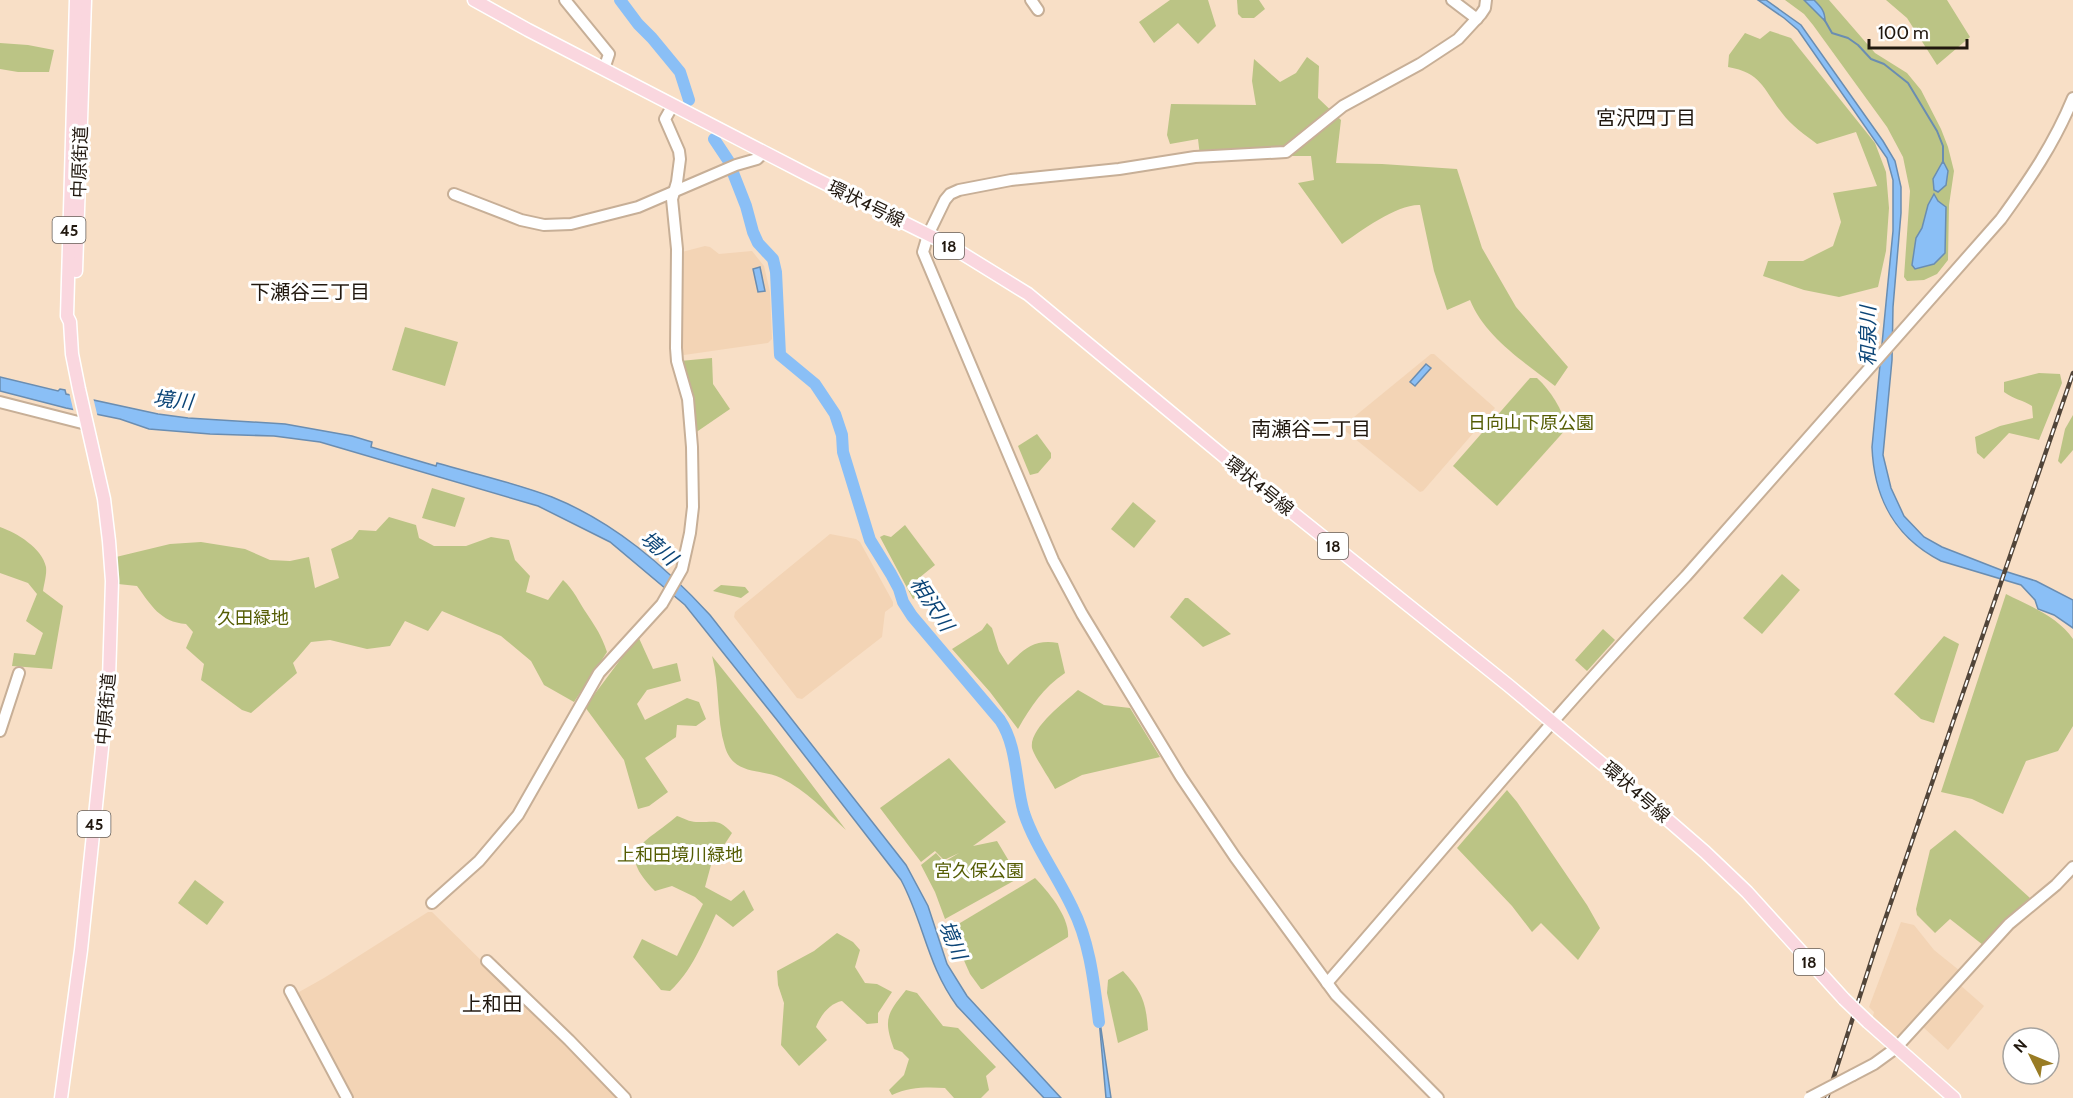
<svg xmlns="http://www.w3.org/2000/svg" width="2073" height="1098" viewBox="0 0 2073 1098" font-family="Cabin,'Noto Sans JP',sans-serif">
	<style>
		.built { fill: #f3d4b5 }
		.green { fill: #bbc485 }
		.water { fill: #8abff6; stroke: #6a8db1; stroke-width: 1.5 }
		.pier { fill: #f8dfc6 }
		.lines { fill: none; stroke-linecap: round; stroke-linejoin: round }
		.stream { stroke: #6a8db1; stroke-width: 2 }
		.river { stroke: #8abff6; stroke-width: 12 }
		.secondary-casing { stroke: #c7af97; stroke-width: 14 }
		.primary-casing { stroke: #fff; stroke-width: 15 }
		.secondary { stroke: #fff; stroke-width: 10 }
		.primary { stroke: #fad7df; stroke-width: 12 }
		.rail-casing { stroke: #524539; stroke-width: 4.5 }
		.rail { stroke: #fff; stroke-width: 2; stroke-dasharray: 7; stroke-linecap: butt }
		.secondary-bridge-casing { stroke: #c7af97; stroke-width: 14; stroke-linecap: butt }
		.primary-bridge-casing { stroke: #fff; stroke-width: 15; stroke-linecap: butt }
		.secondary-bridge { stroke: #fff; stroke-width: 10 }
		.primary-bridge { stroke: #fad7df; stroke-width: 12 }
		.labels { text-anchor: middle; stroke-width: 6; stroke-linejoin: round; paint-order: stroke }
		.shield { fill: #fff; stroke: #645d57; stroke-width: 1.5 }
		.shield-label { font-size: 16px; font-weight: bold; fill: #21180f }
		.street-label { font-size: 18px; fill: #21180f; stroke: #fff }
		.park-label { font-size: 18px; fill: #555d04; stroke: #fff }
		.neighbourhood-label { font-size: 20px; fill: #21180f; stroke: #fff }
		.water-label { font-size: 20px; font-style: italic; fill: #0c4577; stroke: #fff }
	</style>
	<rect width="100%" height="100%" fill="#f8dfc6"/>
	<g class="built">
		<polygon points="705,246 710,247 719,254 752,251 764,266 770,292 772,339 768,343 684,355 681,353 682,252"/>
		<polygon points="1431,354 1434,354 1495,408 1423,491 1420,492 1343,429 1343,426"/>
		<polygon points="830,534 856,539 860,542 893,602 893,606 885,612 882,637 802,699 797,698 734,617 735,612"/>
		<polygon points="428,912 432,912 559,1037 617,1098 352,1098 297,996 299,992 324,978"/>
		<polygon points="1901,922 1914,925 1934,950 1960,971 1901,1038 1895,1036 1873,1016 1874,1012 1869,1007"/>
		<polygon points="1960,985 1984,1006 1948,1050 1923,1027"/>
	</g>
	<g class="green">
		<polygon points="1170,0 1208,0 1216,26 1198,44 1178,23 1154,43 1139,22"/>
		<polygon points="1237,0 1259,0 1265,9 1254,18 1242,18 1238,14"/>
		<polygon points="1785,0 1829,0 1875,53 1907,73 1921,90 1941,129 1948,147 1954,171 1949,205 1948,260 1937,274 1924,280 1907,281 1904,277 1910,191 1903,157 1887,127 1813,25 1804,14"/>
		<polygon points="1886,0 1947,0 1970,37 1937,65 1907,18"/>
		<path d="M1770,31L1791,38L1875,143L1886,172L1889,208L1886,251L1878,287L1839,297L1804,290L1763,276L1768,261H1803L1833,246L1841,222L1833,193L1877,186L1856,132L1817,144C1805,135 1791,125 1782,113C1763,89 1762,73 1728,67L1729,55L1745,33L1760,39Z"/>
		<polygon points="0,43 28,45 54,50 49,72 18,72 0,69"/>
		<path d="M1307,57L1319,66L1318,98L1341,120L1336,163L1382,164L1457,169L1482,248L1516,307L1568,367L1555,386C1524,362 1485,337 1470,300L1447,310L1434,271L1420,205C1397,204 1361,231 1342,244L1298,183L1314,180L1311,156H1200L1198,139L1170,144L1167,135L1171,104L1256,105L1252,81L1254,59L1280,82L1296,73Z"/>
		<polygon points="405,327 458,342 445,386 392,370"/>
		<polygon points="712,358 713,384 730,409 695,433 680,361"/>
		<path d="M2039,373L2060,374L2062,383L2039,440L2009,433L1984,459L1977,453L1975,437L2000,426L2033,418L2032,406C2023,400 2013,399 2004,392V382Z"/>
		<path d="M1530,378H1537C1551,391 1562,409 1567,428L1497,506L1453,466Z"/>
		<polygon points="2073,415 2073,450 2061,464 2058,461 2065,429"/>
		<polygon points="1037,434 1051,453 1051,458 1038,473 1030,475 1018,446"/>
		<polygon points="432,488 465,498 455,527 422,518"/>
		<polygon points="1133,502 1156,521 1134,548 1111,529"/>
		<path d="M389,517L416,525L419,538L434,546H466L491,537L509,540L515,560L530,576L526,592L548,600L563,580C575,591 578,601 587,614C597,629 601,635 607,652L574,702L544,685L531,661L501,636L442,611L428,631L405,621L390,646L367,649L330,640L311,642L293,663L297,673L251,713L242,710L201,680L204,664L186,648L193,632L186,624C160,622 151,605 137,586L118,584L116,557L170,544L201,542L245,549L270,560L290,561L309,557L315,588L339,578L331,549L352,539L359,530L376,531Z"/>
		<polygon points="905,525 935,565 914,582 918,596 913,599 880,537 884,535 891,537"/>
		<path d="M0,527C17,533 42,548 46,567C47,574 44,584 43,591L63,606L52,669L12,666L14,653L35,655L43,633L26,621L37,594L28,583L0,573Z"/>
		<polygon points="1782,574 1800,590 1762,634 1743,618"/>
		<polygon points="721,585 745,587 749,592 741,598 713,591"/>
		<path d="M2006,594C2030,606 2058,617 2073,639V726L2058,751L2026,761L2003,814L1972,799L1941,792Z"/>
		<polygon points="1185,598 1188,598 1231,634 1203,647 1170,617"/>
		<path d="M987,623L992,628L999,651L1008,665C1024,649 1034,639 1058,643L1065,673C1043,688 1031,706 1018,729L990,692L952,649L982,630Z"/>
		<polygon points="1603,629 1615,640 1587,671 1575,660"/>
		<polygon points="638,636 653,669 677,663 681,681 647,690 637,704 645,720 687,698 699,702 706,719 696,726 677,725 676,737 645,758 668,792 649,806 638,809 624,760 585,707"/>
		<polygon points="1944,636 1959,644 1934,723 1921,719 1894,694"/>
		<path d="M712,656L760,716L846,830C826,812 806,790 781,778C760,768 734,776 725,747C716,718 720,685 712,656Z"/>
		<path d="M1078,690L1104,705L1130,708L1160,757L1082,775L1055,789C1051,781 1034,756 1032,748C1029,728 1065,702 1078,690Z"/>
		<polygon points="949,758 1006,822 973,846 997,841 1019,878 945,919 935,892 921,865 936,853 944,862 959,853 944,860 935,851 921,862 880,808"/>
		<polygon points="1507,790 1517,802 1587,905 1600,928 1578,960 1541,923 1532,932 1512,906 1457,848"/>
		<path d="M677,816C683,818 690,822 696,822C713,823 718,817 732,833L711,865L705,887L731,901L744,890L754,910L733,927L716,914C703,942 692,971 670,991L661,990L633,957L642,939L677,956L703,904L695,897L672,886L655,891C614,849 645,844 677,816Z"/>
		<polygon points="1955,830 2030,898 1983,945 1950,919 1935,933 1917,915 1916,909 1930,850"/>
		<path d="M1035,878C1048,891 1070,918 1068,937L983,989H981L970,974L950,929Z"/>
		<polygon points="195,880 224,902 207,925 178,903"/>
		<path d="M837,933L853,942L860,950L855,967L865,983L877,984L892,992L878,1013V1023L867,1024L842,1001C830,1003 820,1016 816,1027L827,1040L799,1066L781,1045L784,1003L778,985L777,971L814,951Z"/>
		<path d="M1123,971C1142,992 1146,1002 1148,1030L1118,1043L1107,993L1108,980Z"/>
		<path d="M906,990L917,993L943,1026L958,1028L996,1067L986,1076L989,1090L981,1098H954L945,1088C926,1087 909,1087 892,1095L889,1090L904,1075L909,1059L902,1052L894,1049C883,1019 887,1014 906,990Z"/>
	</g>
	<g class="water">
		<path d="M1758,0H1766L1801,25L1883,141L1895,161L1901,187V213L1893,307L1892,360L1883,455L1891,488L1904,516L1924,537L1942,547L2001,570L2036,581L2073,600V628L2054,615L2038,609L2035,600L2021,585L1941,561C1894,537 1874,498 1872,447L1893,231V180L1887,158L1798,30L1784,18Z"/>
		<path d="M1804,0H1814C1821,7 1825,11 1825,21Z"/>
		<polygon points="1943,161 1948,171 1946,185 1938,192 1934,190 1933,179"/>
		<polygon points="1934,194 1938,201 1946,207 1945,253 1934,264 1915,269 1912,265 1916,238 1922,228 1928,205"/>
		<polygon points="760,267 765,291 758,292 753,269"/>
		<polygon points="1426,364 1431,368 1415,386 1410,382"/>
		<path d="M0,377L58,391L60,389L65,390L66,394L158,414L188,418L285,424L352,436L372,442L371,447L436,466L437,463C475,474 515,483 552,497C614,522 665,566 710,615L906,865L928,906L947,964L967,996L1061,1098H1044L957,1006C927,965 924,923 901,880L777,720L685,605L610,542L538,506L320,442L274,436L210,434L149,429L120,419L66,408L0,391Z"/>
		<polygon points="1098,1008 1111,1098 1106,1098"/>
	</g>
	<polygon class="pier" points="69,392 93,397 98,418 74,413"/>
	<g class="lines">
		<polyline class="stream" points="1824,19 1832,33 1848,38 1858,45 1871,59 1884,64 1908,83 1937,131 1943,146 1943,163"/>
		<g class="river">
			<polyline points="620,0 638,24 652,38 680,72 689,100"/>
			<path d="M714,139L728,160L746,206L753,232L758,243L773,259L776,272L780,355L815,384L835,414L842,435L843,452L870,540L891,574L899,589L903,602L912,616L1000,720C1018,747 1015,783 1024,813C1035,846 1057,875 1072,907C1090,942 1094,983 1099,1022"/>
		</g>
		<defs>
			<g id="secondary">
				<polyline points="565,0 609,54 604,69"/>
				<polyline points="1031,0 1038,10"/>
				<polyline points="1452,0 1477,19"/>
				<polyline points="454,194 521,220 544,225 571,224 638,207 736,165 757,159 764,152"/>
				<polyline points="0,402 86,424"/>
				<polyline points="0,731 19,673"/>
				<polyline points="432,903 479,861 518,815 599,673 662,604 682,569 690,533 693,507 692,447 688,399 677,361 676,348 677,249 672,199 677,182 680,159 679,151 665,119 673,105"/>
				<polyline points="487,961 569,1040 625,1098"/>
				<path d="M1327,983C1446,847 1561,707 1686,576L2001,219C2030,179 2054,144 2073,98"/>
				<polyline points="290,991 347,1098"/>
				<polyline points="1853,1075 1874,1064 1896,1048 2009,924 2056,885 2073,867"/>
				<polyline points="1438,1098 1336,995 1235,857 1181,777 1082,614 1053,560 923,252 928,235 945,200 950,194 959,190 1011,180 1119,169 1195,157 1286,152 1343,106 1420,64 1458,39 1481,14 1485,8 1486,0"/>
			</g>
			<g id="primary">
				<polyline points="474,0 528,30 812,177 947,244 1028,294 1268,493 1508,685 1630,787 1705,852 1747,892 1844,999"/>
				<polyline points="76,271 85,0"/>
				<polyline points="1868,1022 1954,1098"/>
				<polyline points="61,1098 81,950 105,719 109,679 112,581 109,541 104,499 79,389 72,354 70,322 67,316 76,0"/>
			</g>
		</defs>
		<use href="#secondary" class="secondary-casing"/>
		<use href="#primary" class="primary-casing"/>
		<use href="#secondary" class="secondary"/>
		<use href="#primary" class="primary"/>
		<defs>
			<polyline id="rail" points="1827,1098 1878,940 2073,373"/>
		</defs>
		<use href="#rail" class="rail-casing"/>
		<use href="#rail" class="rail"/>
		<defs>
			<polyline id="secondary-bridge" points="1809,1098 1853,1075"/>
			<polyline id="primary-bridge" points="1844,999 1868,1022"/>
		</defs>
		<use href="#secondary-bridge" class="secondary-bridge-casing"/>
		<use href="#primary-bridge" class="primary-bridge-casing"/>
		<use href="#secondary-bridge" class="secondary-bridge"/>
		<use href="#primary-bridge" class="primary-bridge"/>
	</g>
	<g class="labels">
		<g class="shield">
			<rect x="52.5" y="217" width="33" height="26" rx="4.5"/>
			<rect x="934" y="233" width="30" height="26" rx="4.5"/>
			<rect x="1318" y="533" width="30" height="26" rx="4.5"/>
			<rect x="77.5" y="811" width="33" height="26" rx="4.5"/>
			<rect x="1794" y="949" width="30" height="26" rx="4.5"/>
		</g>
		<g class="shield-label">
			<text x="69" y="236">45</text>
			<text x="949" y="252">18</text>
			<text x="1333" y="552">18</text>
			<text x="94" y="830">45</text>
			<text x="1809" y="968">18</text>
		</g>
		<g class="street-label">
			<text transform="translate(80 162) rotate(-88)" y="6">中原街道</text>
			<text transform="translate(866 204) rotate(26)" y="6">環状4号線</text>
			<text transform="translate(1259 486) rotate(39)" y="6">環状4号線</text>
			<text transform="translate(106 709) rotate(-85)" y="6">中原街道</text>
			<text transform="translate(1636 792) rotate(41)" y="6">環状4号線</text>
		</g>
		<g class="park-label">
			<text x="1531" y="429">日向山下原公園</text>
			<text x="253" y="624">久田緑地</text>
			<text x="680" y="861">上和田境川緑地</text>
			<text x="979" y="877">宮久保公園</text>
		</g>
		<g class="neighbourhood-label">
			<text x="1646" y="125">宮沢四丁目</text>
			<text x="310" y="299">下瀬谷三丁目</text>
			<text x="1311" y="436">南瀬谷二丁目</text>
			<text x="492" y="1011">上和田</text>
		</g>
		<g class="water-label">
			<text transform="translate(1868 336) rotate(-90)" y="7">和泉川</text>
			<text transform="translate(173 400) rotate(6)" y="7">境川</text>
			<text transform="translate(659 548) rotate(41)" y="7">境川</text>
			<text transform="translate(932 604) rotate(56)" y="7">相沢川</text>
			<text transform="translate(953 940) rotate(67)" y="7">境川</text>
		</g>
	</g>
	<g transform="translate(2031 1056) rotate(313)"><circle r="28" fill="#ffffff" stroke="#a6a39f" stroke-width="1.5"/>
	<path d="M0-4.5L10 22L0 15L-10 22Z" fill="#997c25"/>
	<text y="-9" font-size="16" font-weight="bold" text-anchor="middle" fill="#21180f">N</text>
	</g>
	<path d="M1869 39v9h98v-9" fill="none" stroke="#21180f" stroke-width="3"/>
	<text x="1878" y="39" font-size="18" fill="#21180f" stroke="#ffffff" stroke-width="4.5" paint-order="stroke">100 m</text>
</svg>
